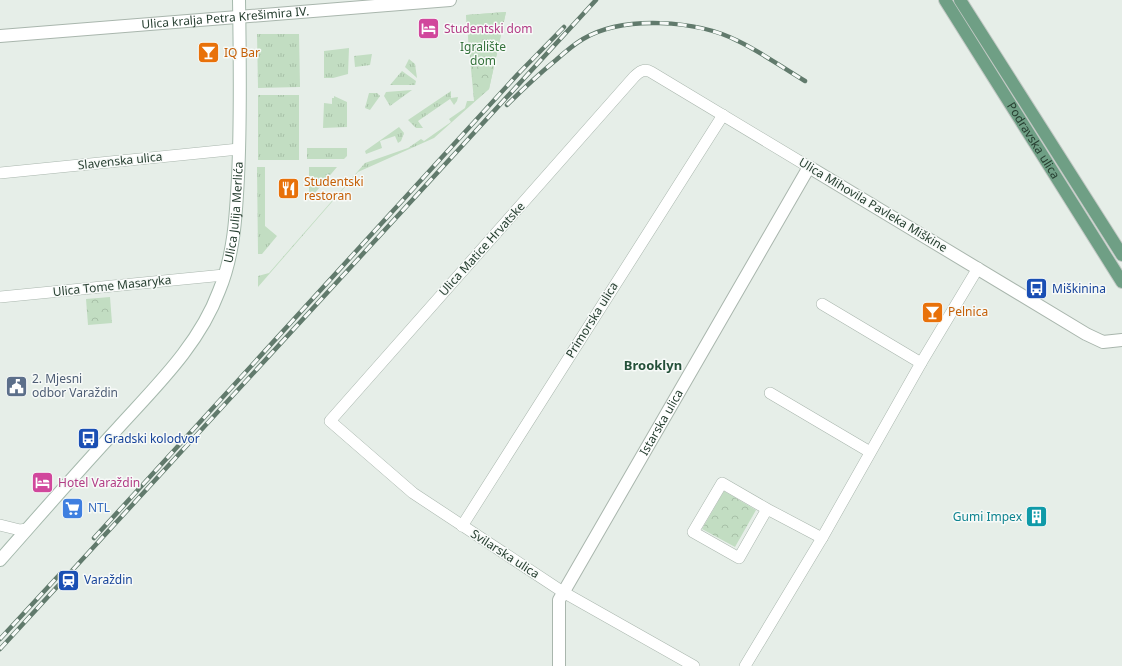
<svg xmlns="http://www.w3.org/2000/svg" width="1122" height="666" viewBox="0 0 1122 666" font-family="'Noto Sans',sans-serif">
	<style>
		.grass { fill: url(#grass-tufts) }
		.forest { fill: url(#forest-crowns) }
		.pitch { fill: #c2ddc2 }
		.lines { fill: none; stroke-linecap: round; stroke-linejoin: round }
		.minor-casing { stroke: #a9b6ad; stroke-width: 12 }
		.tertiary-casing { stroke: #a9b6ad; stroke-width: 14 }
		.secondary-casing { stroke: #a6b9ad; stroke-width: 14 }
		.primary-casing { stroke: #c3c9c5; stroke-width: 14 }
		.minor { stroke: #fff; stroke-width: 11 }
		.tertiary { stroke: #fff; stroke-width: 12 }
		.secondary { stroke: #fff; stroke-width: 12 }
		.primary { stroke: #6f9f85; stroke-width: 12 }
		.rail-casing { stroke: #617a6c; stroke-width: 4.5 }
		.rail { stroke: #f7faf8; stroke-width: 3; stroke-dasharray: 9; stroke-linecap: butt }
		.labels { text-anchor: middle; stroke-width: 3; stroke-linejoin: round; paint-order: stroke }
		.street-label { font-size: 12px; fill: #273f31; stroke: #f7faf8 }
		.hotel-label { font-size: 12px; fill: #b23c85; stroke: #f7faf8; text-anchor: start }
		.park-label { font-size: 12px; fill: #34723b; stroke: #f7faf8 }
		.food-label { font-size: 12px; fill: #c56008; stroke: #f7faf8; text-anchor: start }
		.transit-label { font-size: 12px; fill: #164399; stroke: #f7faf8; text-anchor: start }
		.service-label { font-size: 12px; fill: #4e5e75; stroke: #f7faf8; text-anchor: start }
		.shop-label { font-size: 12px; fill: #366cbe; stroke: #f7faf8; text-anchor: start }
		.culture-label { font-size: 12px; fill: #0d838f; stroke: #f7faf8; text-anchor: end }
		.neighbourhood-label { font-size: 13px; font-weight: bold; fill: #245039; stroke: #f7faf8 }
	</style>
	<defs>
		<pattern id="grass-tufts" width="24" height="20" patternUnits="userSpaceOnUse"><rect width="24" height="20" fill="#c2ddc2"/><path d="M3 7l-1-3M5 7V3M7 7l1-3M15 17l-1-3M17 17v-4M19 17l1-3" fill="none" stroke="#a7bfa7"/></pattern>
		<pattern id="forest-crowns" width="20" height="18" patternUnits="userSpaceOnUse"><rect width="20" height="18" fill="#c2ddc2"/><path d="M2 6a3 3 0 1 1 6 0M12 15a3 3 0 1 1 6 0" fill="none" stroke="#a7bfa7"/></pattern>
	</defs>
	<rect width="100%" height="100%" fill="#e6eee8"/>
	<g class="grass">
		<polygon points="506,12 489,89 434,138 358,172 258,287 258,276 269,273 365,163 408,148 421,139 424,141 451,122 449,119 465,108 467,101 474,101 466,15"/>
		<polygon points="299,34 300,87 258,88 257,34"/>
		<polygon points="349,48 348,74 333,78 324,78 324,51"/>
		<polygon points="372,54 370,65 355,67 354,56"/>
		<polygon points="409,59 415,64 417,78 405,67"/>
		<polygon points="402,71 416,81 415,85 390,85"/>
		<polygon points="412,90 390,106 384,96 386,92"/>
		<polygon points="451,91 451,98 458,97 457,101 454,105 450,99 418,121 423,128 416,128 408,120"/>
		<polygon points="369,93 377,93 380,96 370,110 365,108"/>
		<rect x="258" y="95" width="41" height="65"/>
		<polygon points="334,96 347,102 347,127 323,128 324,103 332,104 332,98 334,98"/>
		<polygon points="399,127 404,133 401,141 398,143 395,136 380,141 382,148 366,154 365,151"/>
		<polygon points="307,148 347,148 347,156 344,159 307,159"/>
		<polygon points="257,167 265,167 265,226 277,236 262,254 258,254"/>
		<polygon points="309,167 337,167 309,200"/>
	</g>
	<g class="forest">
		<polygon points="506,12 489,89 475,101 466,15"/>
		<polygon points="110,297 112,323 88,325 86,299"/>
		<polygon points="724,491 756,510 735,547 702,529"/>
	</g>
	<polygon class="pitch" points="485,16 498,23 491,41 476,36 473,26"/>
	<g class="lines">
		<defs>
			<g id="minor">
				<polyline points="0,173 239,149"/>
				<polyline points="0,297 224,275"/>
				<polyline points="822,304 921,363"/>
				<polyline points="770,393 870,452"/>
				<polyline points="767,509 722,483 693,532 739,558 767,509 822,538"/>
				<polyline points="0,525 20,530 27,529"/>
				<polyline points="462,526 723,115"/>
				<path d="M694,666L563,592L413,493L330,421L634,77C639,72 644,68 651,72L809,167"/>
				<polyline points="745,666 822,538 921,363 978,268"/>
			</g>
			<g id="tertiary">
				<path id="s1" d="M0,36L450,0"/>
				<path id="s2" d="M559,666V600L809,167L1086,334L1103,342L1122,340"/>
			</g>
			<g id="secondary">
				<path id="s3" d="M0,560C39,516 78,471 118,428C156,386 199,345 219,291C234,255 236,216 238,177C241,118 240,59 239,0"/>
			</g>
			<g id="primary">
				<path id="s4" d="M945,0L1122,282"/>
				<polyline points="960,0 1122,255"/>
			</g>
		</defs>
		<use href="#minor" class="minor-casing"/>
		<use href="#tertiary" class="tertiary-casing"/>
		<use href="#secondary" class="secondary-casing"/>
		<use href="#primary" class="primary-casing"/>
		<use href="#minor" class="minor"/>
		<use href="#tertiary" class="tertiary"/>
		<use href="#secondary" class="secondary"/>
		<use href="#primary" class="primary"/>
		<defs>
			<g id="rail">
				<path d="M507,105C523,89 539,74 556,60C565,52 573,45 583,39C623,15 697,20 738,41C761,52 783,68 805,81"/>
				<polyline points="94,538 518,74 564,27"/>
				<polyline points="0,639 61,573"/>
				<polyline points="0,649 596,0"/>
			</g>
		</defs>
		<use href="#rail" class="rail-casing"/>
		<use href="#rail" class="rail"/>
	</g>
	<defs>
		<symbol id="hotel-square" viewBox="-11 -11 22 22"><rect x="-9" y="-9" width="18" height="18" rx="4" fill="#d1479c" stroke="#f7faf8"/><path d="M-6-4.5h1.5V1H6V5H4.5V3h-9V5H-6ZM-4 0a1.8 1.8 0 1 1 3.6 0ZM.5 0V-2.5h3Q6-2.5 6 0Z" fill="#fff"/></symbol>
		<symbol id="bar-square" viewBox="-11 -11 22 22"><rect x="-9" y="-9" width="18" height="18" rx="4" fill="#e8710a" stroke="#f7faf8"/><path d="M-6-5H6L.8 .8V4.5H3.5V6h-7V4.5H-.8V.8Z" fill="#fff"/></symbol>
		<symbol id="restaurant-square" viewBox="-11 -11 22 22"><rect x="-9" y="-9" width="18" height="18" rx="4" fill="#e8710a" stroke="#f7faf8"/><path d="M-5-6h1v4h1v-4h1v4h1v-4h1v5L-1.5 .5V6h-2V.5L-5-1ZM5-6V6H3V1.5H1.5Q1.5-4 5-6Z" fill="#fff"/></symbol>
		<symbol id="bus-square" viewBox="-11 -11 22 22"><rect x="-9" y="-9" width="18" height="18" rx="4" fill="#1a4fb4" stroke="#f7faf8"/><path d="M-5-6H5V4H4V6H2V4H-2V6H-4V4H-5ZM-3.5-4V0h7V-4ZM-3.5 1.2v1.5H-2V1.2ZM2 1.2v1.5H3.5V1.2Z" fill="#fff"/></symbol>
		<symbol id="civic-square" viewBox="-11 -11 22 22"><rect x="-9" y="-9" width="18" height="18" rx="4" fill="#5c6f8a" stroke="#f7faf8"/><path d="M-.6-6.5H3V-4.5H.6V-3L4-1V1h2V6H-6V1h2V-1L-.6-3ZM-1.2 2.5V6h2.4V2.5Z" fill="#fff"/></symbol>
		<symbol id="supermarket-square" viewBox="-11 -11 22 22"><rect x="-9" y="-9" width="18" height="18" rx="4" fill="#3f7fe0" stroke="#f7faf8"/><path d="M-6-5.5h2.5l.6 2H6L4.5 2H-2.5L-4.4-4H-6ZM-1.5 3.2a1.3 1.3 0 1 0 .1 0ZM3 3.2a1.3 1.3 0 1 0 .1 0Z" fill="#fff"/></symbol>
		<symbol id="building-square" viewBox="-11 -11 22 22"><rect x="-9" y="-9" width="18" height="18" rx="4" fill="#0f9aa8" stroke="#f7faf8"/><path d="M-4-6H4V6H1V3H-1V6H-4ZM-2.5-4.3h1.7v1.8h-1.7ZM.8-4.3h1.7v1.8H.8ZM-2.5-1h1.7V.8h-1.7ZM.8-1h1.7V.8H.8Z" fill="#fff"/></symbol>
		<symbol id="station-square" viewBox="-11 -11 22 22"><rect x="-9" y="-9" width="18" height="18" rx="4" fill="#1a4fb4" stroke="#f7faf8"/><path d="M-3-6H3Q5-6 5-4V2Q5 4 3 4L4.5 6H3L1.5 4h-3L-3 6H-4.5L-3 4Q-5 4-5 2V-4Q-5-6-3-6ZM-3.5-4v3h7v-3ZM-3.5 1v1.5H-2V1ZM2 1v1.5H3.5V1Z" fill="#fff"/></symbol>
	</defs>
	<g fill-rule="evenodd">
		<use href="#hotel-square" x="416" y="16" width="25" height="25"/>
		<use href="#bar-square" x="196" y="40" width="25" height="25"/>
		<use href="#restaurant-square" x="276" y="176" width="25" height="25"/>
		<use href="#bus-square" x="1024" y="276" width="25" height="25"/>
		<use href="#bar-square" x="920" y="300" width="25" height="25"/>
		<use href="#civic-square" x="4" y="374" width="25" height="25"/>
		<use href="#bus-square" x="76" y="426" width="25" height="25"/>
		<use href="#hotel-square" x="30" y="470" width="25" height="25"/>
		<use href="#supermarket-square" x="60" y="496" width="25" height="25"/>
		<use href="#building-square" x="1024" y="504" width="25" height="25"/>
		<use href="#station-square" x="56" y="568" width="25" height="25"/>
	</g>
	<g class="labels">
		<g class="street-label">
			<text dy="4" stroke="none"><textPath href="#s1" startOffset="226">Ulica kralja Petra Krešimira IV.</textPath></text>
			<text dy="4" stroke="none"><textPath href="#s4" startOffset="166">Podravska ulica</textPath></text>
			<text transform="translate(120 161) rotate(-6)" y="4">Slavenska ulica</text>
			<text transform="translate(873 205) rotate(31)" y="4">Ulica Mihovila Pavleka Miškine</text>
			<text dy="4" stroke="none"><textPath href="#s3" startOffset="429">Ulica Julija Merlića</textPath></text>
			<text transform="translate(482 249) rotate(-48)" y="4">Ulica Matice Hrvatske</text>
			<text transform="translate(112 286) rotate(-6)" y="4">Ulica Tome Masaryka</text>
			<text transform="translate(592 320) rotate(-58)" y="4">Primorska ulica</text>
			<text dy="4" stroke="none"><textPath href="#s2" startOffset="271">Istarska ulica</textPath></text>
			<text transform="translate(505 554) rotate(33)" y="4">Svilarska ulica</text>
		</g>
		<g class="hotel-label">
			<text x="444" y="33">Studentski dom</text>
			<text x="58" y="487">Hotel Varaždin</text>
		</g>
		<g class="park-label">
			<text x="483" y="51">Igralište<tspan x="483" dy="14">dom</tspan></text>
		</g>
		<g class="food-label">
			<text x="224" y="57">IQ Bar</text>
			<text x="304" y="186">Studentski<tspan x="304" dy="14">restoran</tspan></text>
			<text x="948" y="316">Pelnica</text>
		</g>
		<g class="transit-label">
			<text x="1052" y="293">Miškinina</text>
			<text x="104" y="443">Gradski kolodvor</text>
			<text x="84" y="584">Varaždin</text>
		</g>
		<g class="service-label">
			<text x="32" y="383">2. Mjesni<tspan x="32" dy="14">odbor Varaždin</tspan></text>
		</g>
		<g class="shop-label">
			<text x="88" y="512">NTL</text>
		</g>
		<g class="culture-label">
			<text x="1022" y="521">Gumi Impex</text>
		</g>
		<g class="neighbourhood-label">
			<text x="653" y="370">Brooklyn</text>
		</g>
	</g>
</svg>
